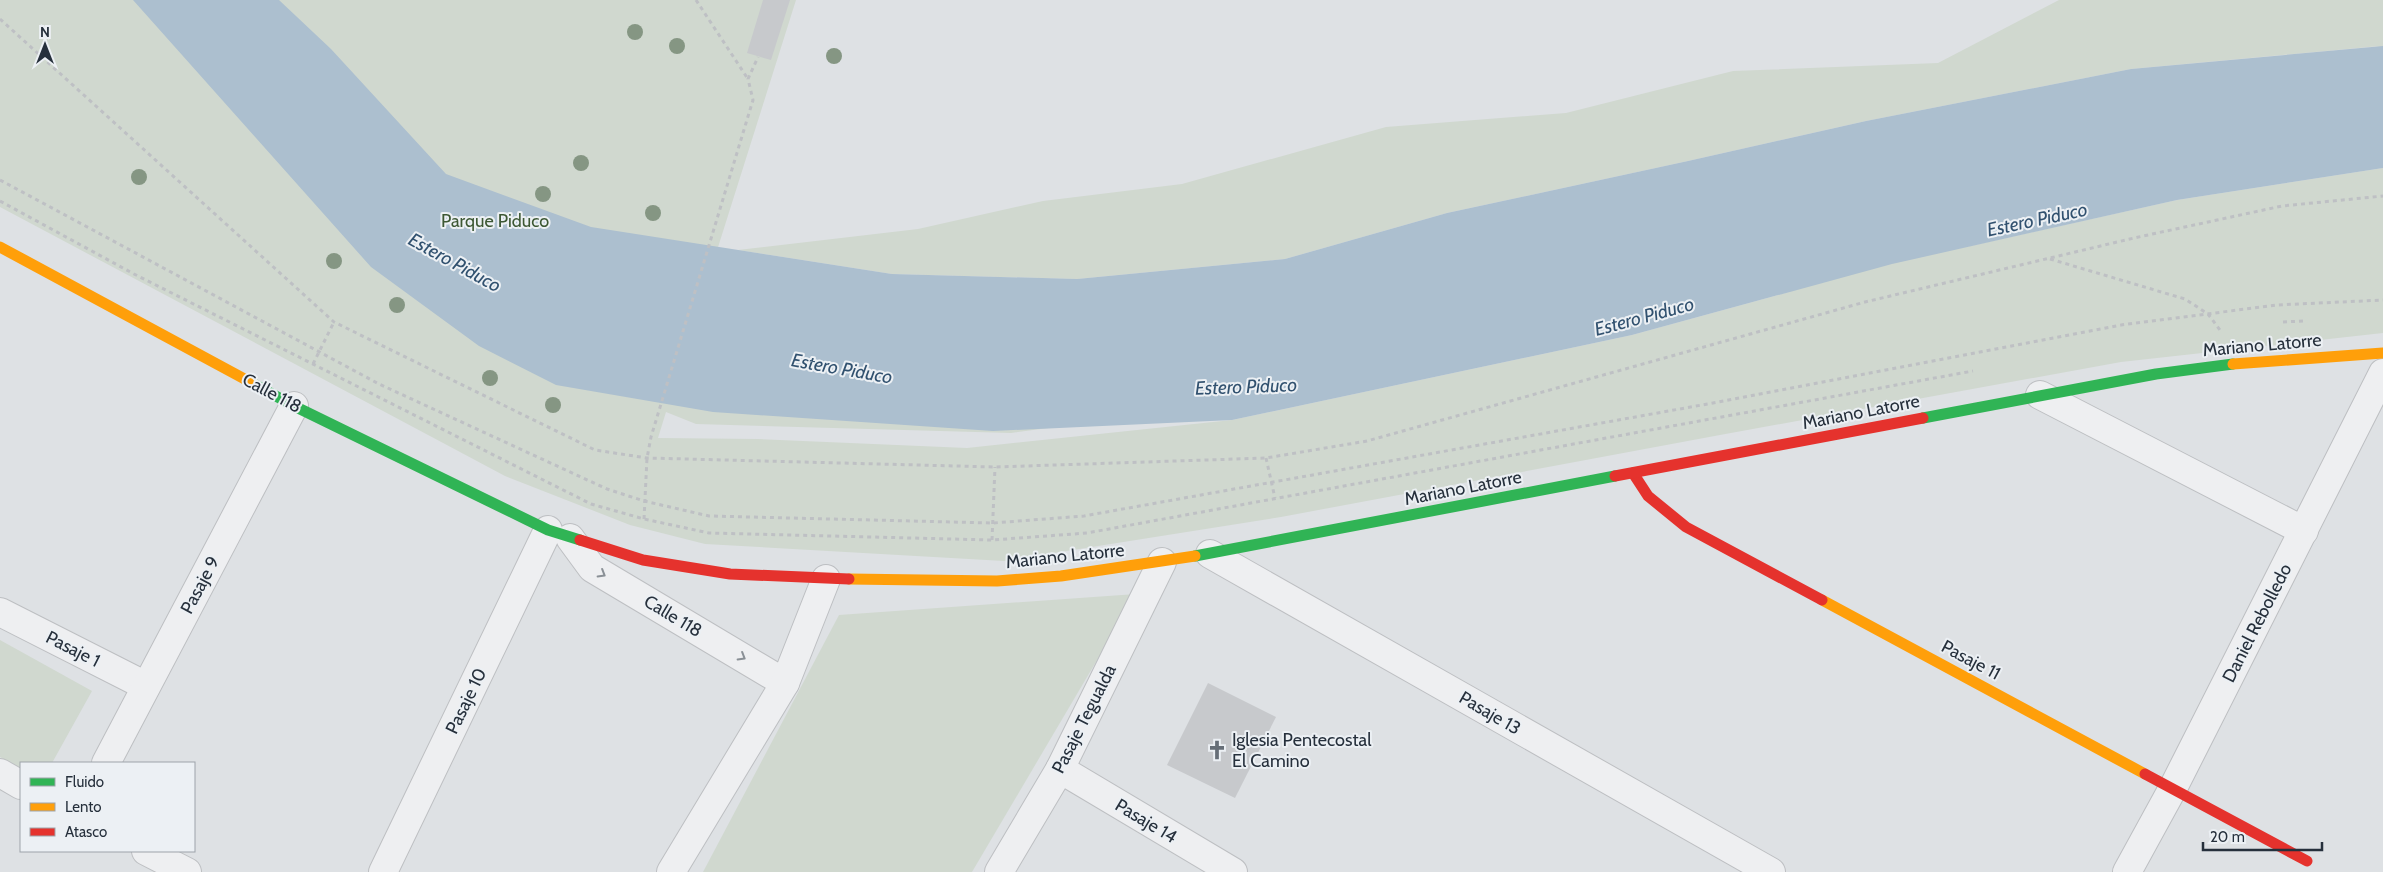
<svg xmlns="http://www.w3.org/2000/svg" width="2383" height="872" viewBox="0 0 2383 872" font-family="Cabin,sans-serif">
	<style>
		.green { fill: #d0d8cf; fill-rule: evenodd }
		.water { fill: #acbfcf }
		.building { fill: #c7c9cc }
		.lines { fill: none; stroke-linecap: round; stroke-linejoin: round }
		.street-casing { stroke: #bdbfc2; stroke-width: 30 }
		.path { stroke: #bec0c4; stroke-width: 3; stroke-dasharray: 4 4; stroke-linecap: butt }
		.street { stroke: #eeeff1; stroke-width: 28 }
		.fast { stroke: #30b455; stroke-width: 11 }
		.slow { stroke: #ff9f0a; stroke-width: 11 }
		.jam { stroke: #e5322d; stroke-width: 11 }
		.tree { fill: #859683 }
		.oneway { stroke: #8a9096 }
		.labels { text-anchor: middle; stroke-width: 4; stroke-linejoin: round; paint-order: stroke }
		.park-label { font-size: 18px; fill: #3d5834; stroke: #ecf0f4 }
		.street-label { font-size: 18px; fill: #26303c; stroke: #ecf0f4 }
		.poi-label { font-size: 18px; fill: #26303c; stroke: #ecf0f4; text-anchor: start }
		.water-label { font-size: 19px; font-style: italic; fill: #31516f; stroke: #ecf0f4 }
	</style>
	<rect width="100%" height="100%" fill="#dee1e4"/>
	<g class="green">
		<path d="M0,0H796L702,298L935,338L2380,46L2131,69L1866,121L1688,161L1447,213L1285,259L1077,279L892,274L738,250L918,229L1043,201L1182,184L1386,127L1566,113L1733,71L1938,63L2059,0H2383V167L2271,174L1952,250L2177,200L2383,168V333L2121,362L1720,435L1281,517L1004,561L705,544L630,525L505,476L0,207ZM1789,292L1632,335L1232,420L967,448L758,439L658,438L666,412L696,424L1011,433L1300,395Z"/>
		<polygon points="1136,594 972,872 703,872 839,615"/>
		<polygon points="0,640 92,691 52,763 21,763 21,769 0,757"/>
	</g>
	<polygon class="water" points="133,0 279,0 331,49 446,174 591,227 892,274 1077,279 1285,259 1447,213 1688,161 1866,121 2131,69 2383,46 2383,168 2177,200 1892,264 1632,335 1232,420 993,431 713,412 556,385 479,346 371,267"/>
	<g class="building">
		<polygon points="763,0 790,0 771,60 747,53"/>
		<polygon points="1208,683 1276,717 1235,798 1167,765"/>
	</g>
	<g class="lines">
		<defs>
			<g id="street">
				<polyline points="2040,395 2304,531"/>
				<polyline points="570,538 592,568 785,683"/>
				<polyline points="1210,554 1771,872"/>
				<polyline points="0,612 146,686"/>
				<polyline points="106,763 294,406"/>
				<polyline points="1060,769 1233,872"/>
				<polyline points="0,773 21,785"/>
				<polyline points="146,851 187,872"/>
				<polyline points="383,872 548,530"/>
				<polyline points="671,872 785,683 826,579"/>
				<polyline points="999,872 1060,769 1162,562"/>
				<polyline points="2127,872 2173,788 2383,373"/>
			</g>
		</defs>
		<use href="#street" class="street-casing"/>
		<g class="path">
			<polyline points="696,0 748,79"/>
			<polyline points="0,19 334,322 595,450 647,458 995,467 1266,458 1367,441 1865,302 2134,238 2282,206 2383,196"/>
			<polyline points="0,180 379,384 607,489 644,501 709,516 993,523 1084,516 1713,403 2121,325 2277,305 2383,300"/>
			<polyline points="0,201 134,274 591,504 644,519 709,533 992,540 1087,533 1973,371"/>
			<polyline points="2050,259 2185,299 2208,314 2220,330"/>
			<polyline points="2283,322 2304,321"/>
			<polyline points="313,364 334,322"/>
			<polyline points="1266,458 1275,498"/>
			<polyline points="644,519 647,458 651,437 746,123 753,100 748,79 758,57"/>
			<polyline points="992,540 995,467"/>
		</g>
		<use href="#street" class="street"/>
		<g class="fast">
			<polyline points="252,383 294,406 548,530 580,540"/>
			<polyline points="1923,418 2156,374 2233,364"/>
			<polyline points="1195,556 1615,476"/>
		</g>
		<g class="slow">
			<polyline points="0,247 252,383"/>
			<polyline points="2233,364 2383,353"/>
			<polyline points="849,579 997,581 1061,576 1195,556"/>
			<polyline points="1822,600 2145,774"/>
		</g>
		<g class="jam">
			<polyline points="1633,473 1648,496 1686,527 1822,600"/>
			<polyline points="1615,476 1923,418"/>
			<polyline points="580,540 643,560 730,574 849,579"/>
			<polyline points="2145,774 2307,861"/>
		</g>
	</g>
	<g class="tree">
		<circle cx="635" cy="32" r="8"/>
		<circle cx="677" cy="46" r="8"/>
		<circle cx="834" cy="56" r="8"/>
		<circle cx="581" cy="163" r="8"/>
		<circle cx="139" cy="177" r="8"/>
		<circle cx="543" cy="194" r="8"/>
		<circle cx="653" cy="213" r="8"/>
		<circle cx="334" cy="261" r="8"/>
		<circle cx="397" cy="305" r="8"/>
		<circle cx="490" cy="378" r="8"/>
		<circle cx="553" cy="405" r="8"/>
	</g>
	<defs><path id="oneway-chevron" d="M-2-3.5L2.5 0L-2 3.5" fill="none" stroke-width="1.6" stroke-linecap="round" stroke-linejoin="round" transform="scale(1.25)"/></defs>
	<g class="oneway">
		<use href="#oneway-chevron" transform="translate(602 574) rotate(31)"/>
		<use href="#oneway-chevron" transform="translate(742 657) rotate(31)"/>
	</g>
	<defs>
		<symbol id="church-bare" viewBox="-9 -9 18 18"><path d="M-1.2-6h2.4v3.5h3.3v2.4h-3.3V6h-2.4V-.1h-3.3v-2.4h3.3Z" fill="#666e77" stroke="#ecf0f4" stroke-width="2.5" paint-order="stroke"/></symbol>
	</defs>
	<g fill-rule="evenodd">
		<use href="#church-bare" x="1203" y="736" width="28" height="28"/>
	</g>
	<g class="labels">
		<g class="park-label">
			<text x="495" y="227">Parque Piduco</text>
		</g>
		<g class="street-label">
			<text transform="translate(2262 345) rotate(-5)" y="6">Mariano Latorre</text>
			<text transform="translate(272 393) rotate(28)" y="6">Calle 118</text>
			<text transform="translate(1861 412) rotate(-11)" y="6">Mariano Latorre</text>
			<text transform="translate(1463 488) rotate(-11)" y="6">Mariano Latorre</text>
			<text transform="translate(1065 556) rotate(-6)" y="6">Mariano Latorre</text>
			<text transform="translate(200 585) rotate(-62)" y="6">Pasaje 9</text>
			<text transform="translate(673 616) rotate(31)" y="6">Calle 118</text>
			<text transform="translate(2257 623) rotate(-63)" y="6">Daniel Rebolledo</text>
			<text transform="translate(73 649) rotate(27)" y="6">Pasaje 1</text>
			<text transform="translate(1971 660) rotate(28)" y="6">Pasaje 11</text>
			<text transform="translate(466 701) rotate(-64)" y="6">Pasaje 10</text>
			<text transform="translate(1490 713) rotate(30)" y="6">Pasaje 13</text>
			<text transform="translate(1084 719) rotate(-63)" y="6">Pasaje Tegualda</text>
			<text transform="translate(1146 821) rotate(31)" y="6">Pasaje 14</text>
		</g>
		<g class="poi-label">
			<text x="1232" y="746">Iglesia Pentecostal<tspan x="1232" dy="21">El Camino</tspan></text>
		</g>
		<g class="water-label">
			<text transform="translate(2037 219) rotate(-12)" y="7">Estero Piduco</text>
			<text transform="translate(455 262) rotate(29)" y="7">Estero Piduco</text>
			<text transform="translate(1644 316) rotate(-15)" y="7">Estero Piduco</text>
			<text transform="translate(842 368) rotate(10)" y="7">Estero Piduco</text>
			<text transform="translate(1246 386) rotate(-2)" y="7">Estero Piduco</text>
		</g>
	</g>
	<rect x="20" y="762" width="175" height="90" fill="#ecf0f4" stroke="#9da3aa"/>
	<rect x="30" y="778" width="25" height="8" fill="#30b455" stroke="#9da3aa"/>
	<text x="65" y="787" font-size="15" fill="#26303c">Fluido</text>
	<rect x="30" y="803" width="25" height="8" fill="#ff9f0a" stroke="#9da3aa"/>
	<text x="65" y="812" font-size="15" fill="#26303c">Lento</text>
	<rect x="30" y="828" width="25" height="8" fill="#e5322d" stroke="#9da3aa"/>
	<text x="65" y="837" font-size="15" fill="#26303c">Atasco</text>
	<g transform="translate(45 45)" stroke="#ecf0f4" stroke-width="4" paint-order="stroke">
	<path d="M0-4L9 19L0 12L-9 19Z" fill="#26303c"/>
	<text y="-8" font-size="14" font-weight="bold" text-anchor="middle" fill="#26303c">N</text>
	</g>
	<path d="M2203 842v8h119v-8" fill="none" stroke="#26303c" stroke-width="2.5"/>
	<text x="2210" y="842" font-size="15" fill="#26303c" stroke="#ecf0f4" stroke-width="4" paint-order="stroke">20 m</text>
</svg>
